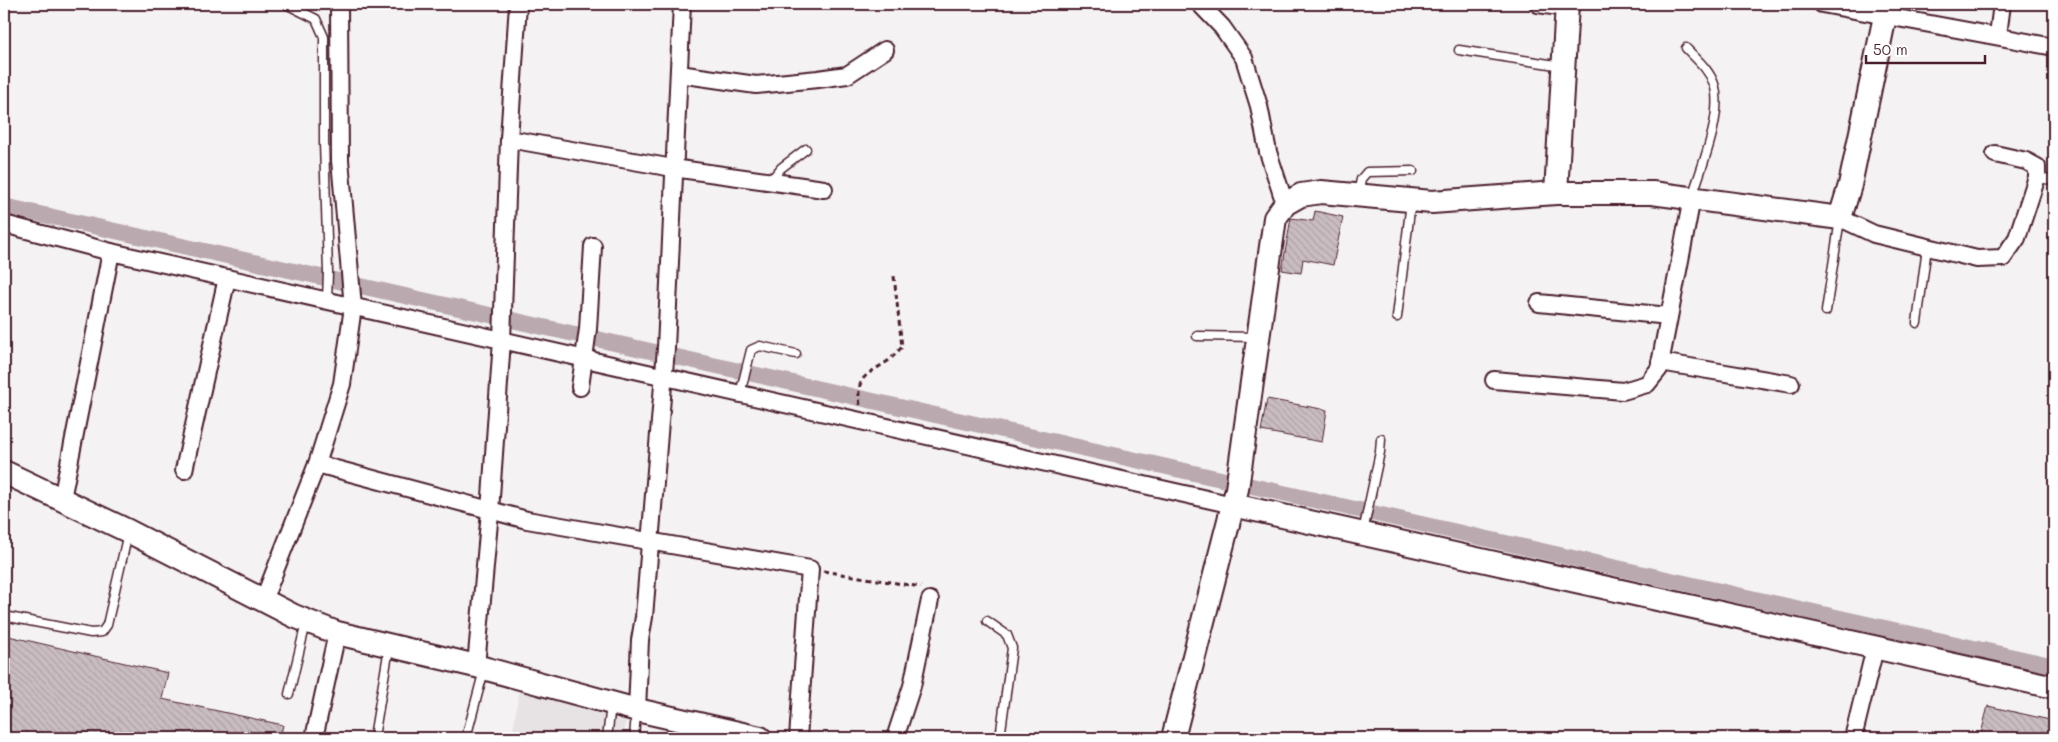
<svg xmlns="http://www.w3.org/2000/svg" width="2058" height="742" viewBox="0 0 2058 742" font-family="Mali,sans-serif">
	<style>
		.built { fill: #e7e2e3 }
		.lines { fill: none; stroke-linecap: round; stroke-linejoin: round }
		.canal { stroke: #baa9ae; stroke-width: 16 }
		.building { fill: url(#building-back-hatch); stroke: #4a1f2b }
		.lane-casing { stroke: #4a1f2b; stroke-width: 11 }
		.street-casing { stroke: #4a1f2b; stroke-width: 20 }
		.secondary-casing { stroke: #4a1f2b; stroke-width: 26 }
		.path { stroke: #4a1f2b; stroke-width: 3; stroke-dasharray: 5 4; stroke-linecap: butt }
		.lane { stroke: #fff; stroke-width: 8 }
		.street { stroke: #fff; stroke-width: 16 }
		.secondary { stroke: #fff; stroke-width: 22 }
	</style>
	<defs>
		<pattern id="building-back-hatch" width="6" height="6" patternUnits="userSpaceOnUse" patternTransform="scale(1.25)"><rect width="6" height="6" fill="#cabdc1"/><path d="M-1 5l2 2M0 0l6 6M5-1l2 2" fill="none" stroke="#afa2a6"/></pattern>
	</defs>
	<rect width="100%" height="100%" fill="#f4f2f2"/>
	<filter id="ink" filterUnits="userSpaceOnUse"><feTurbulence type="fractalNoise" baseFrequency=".02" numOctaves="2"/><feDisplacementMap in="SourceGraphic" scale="10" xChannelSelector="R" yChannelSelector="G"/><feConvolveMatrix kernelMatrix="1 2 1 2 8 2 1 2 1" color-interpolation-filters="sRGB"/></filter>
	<g filter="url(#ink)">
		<polygon class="built" points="519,689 626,718 624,738 512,738"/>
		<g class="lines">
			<polyline class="canal" points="4,206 2054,666"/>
		</g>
		<g class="building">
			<polygon points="1315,211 1343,217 1333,265 1303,259 1301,273 1282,270 1291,218 1313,221"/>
			<polygon points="1267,399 1327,410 1322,442 1261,431"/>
			<polygon points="4,635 168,673 162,699 283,725 280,738 4,738"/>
			<polygon points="1988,706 2054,721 2054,738 1980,738"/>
		</g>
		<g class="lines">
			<defs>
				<g id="lane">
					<polyline points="286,4 316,19 324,37 324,142 328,272 327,301"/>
					<path d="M1686,48C1696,59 1709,69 1714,84C1724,114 1701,168 1692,197"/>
					<polyline points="1459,50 1562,66"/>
					<polyline points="2037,177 2054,181"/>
					<polyline points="771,180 781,168 806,149"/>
					<polyline points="1358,194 1361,179 1367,172 1413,171"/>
					<polyline points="1826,311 1840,219"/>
					<polyline points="1397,317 1411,202"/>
					<polyline points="1917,323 1927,247"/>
					<polyline points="1197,336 1257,337"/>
					<polyline points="740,394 751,350 760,346 796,354"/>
					<polyline points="1363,532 1380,452 1381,439"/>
					<polyline points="4,616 91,633 102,632 107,625 128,533"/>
					<polyline points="987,621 1007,635 1012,648 1000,738"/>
					<polyline points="289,694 306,623"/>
					<polyline points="375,731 389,648"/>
					<polyline points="466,738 484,670"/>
					<polyline points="607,738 611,705"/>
					<polyline points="634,738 636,713"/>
				</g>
				<g id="street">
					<polyline points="1200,4 1222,27 1244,58 1259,106 1268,152 1285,204"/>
					<polyline points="1538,4 1567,8"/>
					<polyline points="1822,4 2054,47"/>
					<polyline points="1998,35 2002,4"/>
					<polyline points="679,74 756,85 818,79 847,75 885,50"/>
					<polyline points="509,139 673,168 824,189"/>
					<polyline points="1840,218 1874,234 1977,259 2003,258 2017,238 2037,177 2037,167 2026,161 1995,154"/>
					<polyline points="4,224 111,252"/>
					<polyline points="1539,303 1669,316"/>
					<polyline points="1660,362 1791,384"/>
					<polyline points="1494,380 1623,391 1647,384 1659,369 1692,198"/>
					<polyline points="580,387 588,329 593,246"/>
					<polyline points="317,464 527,520 810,569 798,738"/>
					<polyline points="184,470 227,278"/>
					<polyline points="62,499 111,252 1233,505"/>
					<polyline points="263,601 317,464 342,384 353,307 340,160 339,4"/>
					<polyline points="476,666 490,511 502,340 509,139 518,4"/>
					<polyline points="637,710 640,640 644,617 666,348 682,4"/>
					<polyline points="314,738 337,633"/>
					<polyline points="895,738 912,686 930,600"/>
					<polyline points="1853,738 1875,648"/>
				</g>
				<g id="secondary">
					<polyline points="1556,193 1567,4"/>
					<polyline points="4,472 128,531 294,616 337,633 476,666 637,710 760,738"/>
					<polyline points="1233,505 2054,687"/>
					<polyline points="1173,738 1237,489 1275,218 1285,204 1301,195 1321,192 1432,202 1556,193 1652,193 1840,218 1850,185 1885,16 1886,4"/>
				</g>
			</defs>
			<use href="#lane" class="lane-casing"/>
			<use href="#street" class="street-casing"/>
			<use href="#secondary" class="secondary-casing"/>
			<g class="path">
				<path d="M860,405C855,376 867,375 888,361C893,357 897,352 902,347L894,276"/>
				<polyline points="823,571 921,587"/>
			</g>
			<use href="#lane" class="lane"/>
			<use href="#street" class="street"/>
			<use href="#secondary" class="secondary"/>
		</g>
	</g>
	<rect width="2058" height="742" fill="none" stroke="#fff" stroke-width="20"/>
	<rect x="10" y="10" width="2038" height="722" fill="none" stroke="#4a1f2b" stroke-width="2" filter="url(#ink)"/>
	<path d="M1866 55v8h119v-8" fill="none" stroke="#4a1f2b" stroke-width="2.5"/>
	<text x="1873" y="55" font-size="15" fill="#4a1f2b" stroke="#ffffff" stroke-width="4" paint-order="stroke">50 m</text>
</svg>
